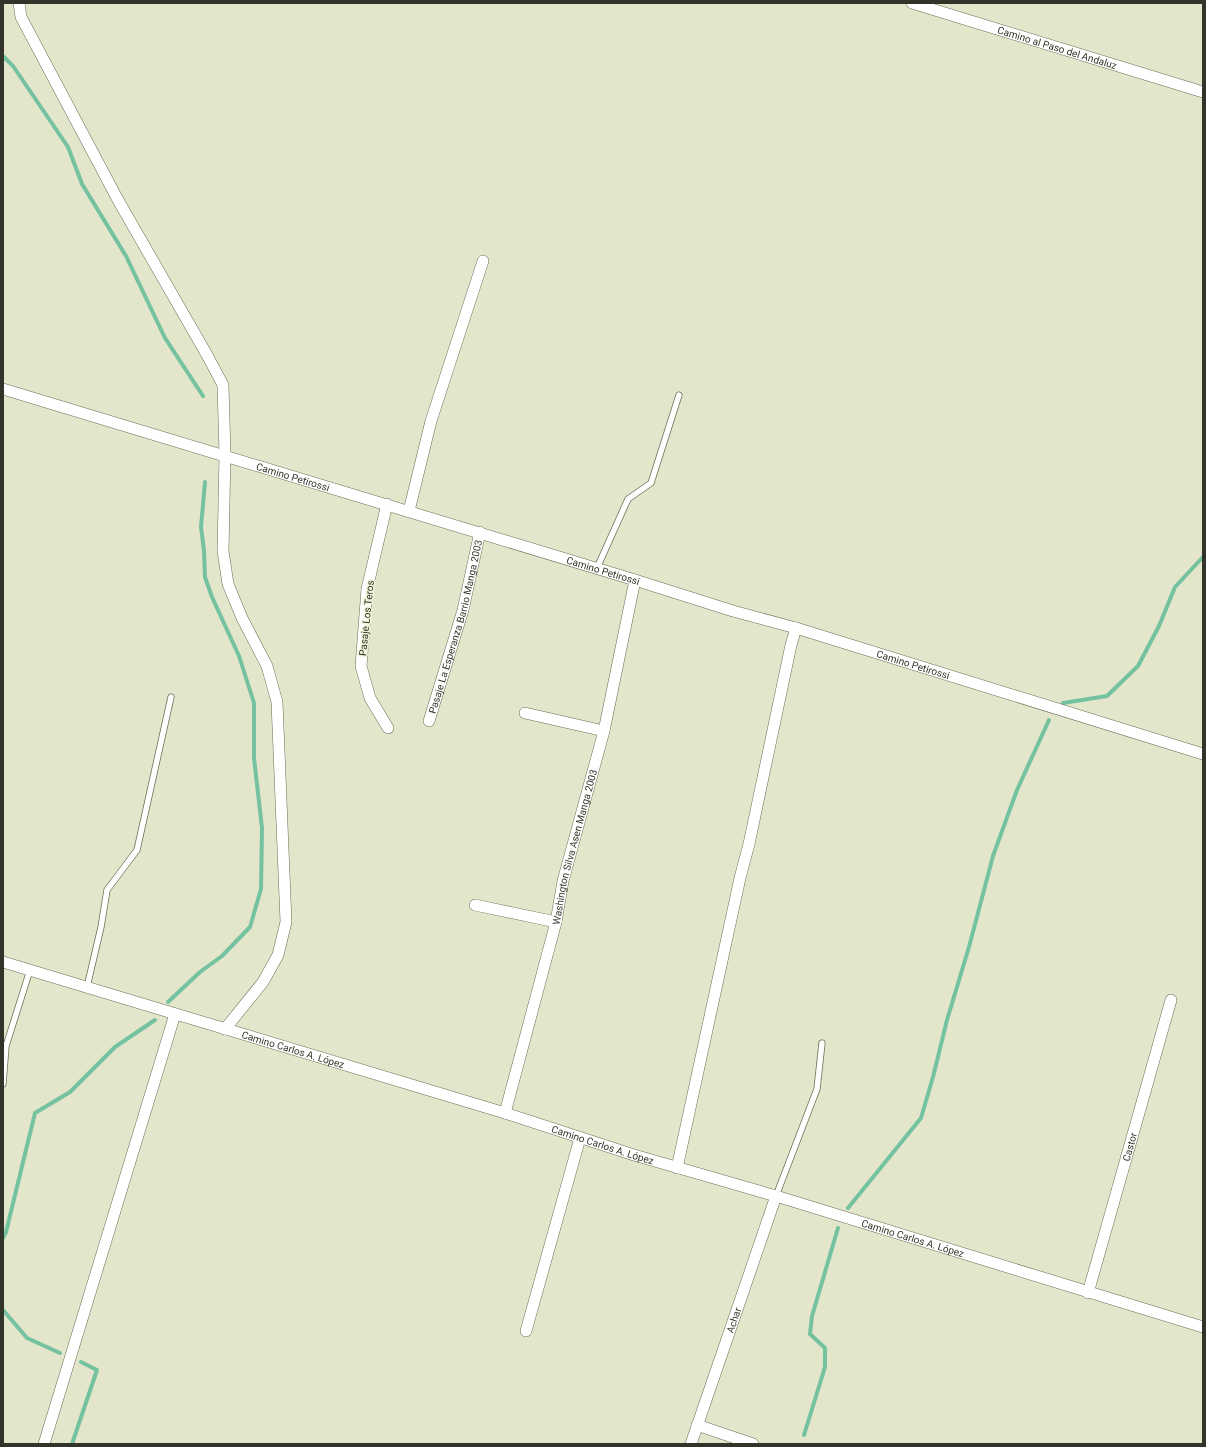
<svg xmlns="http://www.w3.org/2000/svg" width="1206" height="1447" viewBox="0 0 1206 1447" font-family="Roboto,sans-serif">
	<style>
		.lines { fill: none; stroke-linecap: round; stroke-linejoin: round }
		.stream { stroke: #74c2a0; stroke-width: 4 }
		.lane-casing { stroke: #6a6d54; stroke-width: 7 }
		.street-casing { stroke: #6a6d54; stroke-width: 12 }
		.lane { stroke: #fff; stroke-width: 5.5 }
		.street { stroke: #fff; stroke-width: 11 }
		.labels { text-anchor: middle; stroke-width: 3; stroke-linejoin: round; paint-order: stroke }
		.street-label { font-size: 10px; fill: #333429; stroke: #f1f4d8 }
	</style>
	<rect width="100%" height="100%" fill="#e3e6cb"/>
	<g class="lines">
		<g class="stream">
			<polyline points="3,56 13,66 68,147 82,184 126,256 165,338 203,396"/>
			<polyline points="1063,703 1107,696 1138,666 1159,626 1175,587 1203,557"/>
			<polyline points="168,1002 200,972 222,956 250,927 261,889 262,828 254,758 254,703 239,656 212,597 205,577 204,551 201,527 205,482"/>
			<polyline points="848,1208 921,1118 933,1077 947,1020 969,947 993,856 1017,790 1049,720"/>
			<polyline points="3,1238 6,1232 35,1113 70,1092 115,1047 155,1020"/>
			<polyline points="3,1310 27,1338 60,1353"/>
			<polyline points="804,1435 825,1367 825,1348 810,1334 812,1316 838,1228"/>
			<polyline points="72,1444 97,1370 81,1362"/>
		</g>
		<defs>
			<g id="lane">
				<polyline points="597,568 628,499 651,483 679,395"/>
				<polyline points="87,987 101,927 107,890 137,850 171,697"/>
				<polyline points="3,1084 6,1046 30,970"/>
				<polyline points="776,1196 817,1089 822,1043"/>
			</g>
			<g id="street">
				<polyline points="19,3 21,17 118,200 207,355 223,385 225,455 223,551 228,584 242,618 267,666 277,702 286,922 278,955 263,982 225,1029"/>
				<path id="s1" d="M912,3L1203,92"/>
				<path id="s2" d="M3,389L635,580L733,611L796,628L1203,754"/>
				<polyline points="387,504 367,589 361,666 370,698 388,728"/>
				<polyline points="409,511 431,421 483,261"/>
				<polyline points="525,713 604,731"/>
				<path id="s3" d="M429,721L463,610L480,532"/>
				<polyline points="475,905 556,922"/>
				<path id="s4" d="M3,962L505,1113L634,1155L776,1196L1203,1327"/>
				<path id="s5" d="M505,1113L556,922L563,881L604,731L635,580"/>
				<polyline points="677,1168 740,878 749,844 791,645 796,628"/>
				<path id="s6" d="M1088,1293L1171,1000"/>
				<polyline points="526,1331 580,1138"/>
				<polyline points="697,1425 753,1444"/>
				<polyline points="44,1444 175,1014"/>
				<path id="s7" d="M691,1444L776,1196"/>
			</g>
		</defs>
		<use href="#lane" class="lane-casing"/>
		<use href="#street" class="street-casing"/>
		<use href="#lane" class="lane"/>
		<use href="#street" class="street"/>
	</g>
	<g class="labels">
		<g class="street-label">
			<text dy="4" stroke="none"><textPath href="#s1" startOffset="152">Camino al Paso del Andaluz</textPath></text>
			<text dy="4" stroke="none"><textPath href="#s2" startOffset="303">Camino Petirossi</textPath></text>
			<text dy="4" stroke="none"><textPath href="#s2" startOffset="627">Camino Petirossi</textPath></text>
			<text transform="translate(366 618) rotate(-84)" y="4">Pasaje Los Teros</text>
			<text dy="4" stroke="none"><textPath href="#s3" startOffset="98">Pasaje La Esperanza Barrio Manga 2003</textPath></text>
			<text dy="4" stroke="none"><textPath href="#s2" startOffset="951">Camino Petirossi</textPath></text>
			<text dy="4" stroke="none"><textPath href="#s5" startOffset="275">Washington Silva Asen Manga 2003</textPath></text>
			<text dy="4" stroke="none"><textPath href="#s4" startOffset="303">Camino Carlos A. López</textPath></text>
			<text dy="4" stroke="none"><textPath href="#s4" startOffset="627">Camino Carlos A. López</textPath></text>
			<text dy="4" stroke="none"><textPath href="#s6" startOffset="152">Castor</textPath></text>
			<text dy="4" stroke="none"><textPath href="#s4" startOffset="951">Camino Carlos A. López</textPath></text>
			<text dy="4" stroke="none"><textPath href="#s7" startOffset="131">Achar</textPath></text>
		</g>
	</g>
	<rect width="1206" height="1447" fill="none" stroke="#333429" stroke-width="8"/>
</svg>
